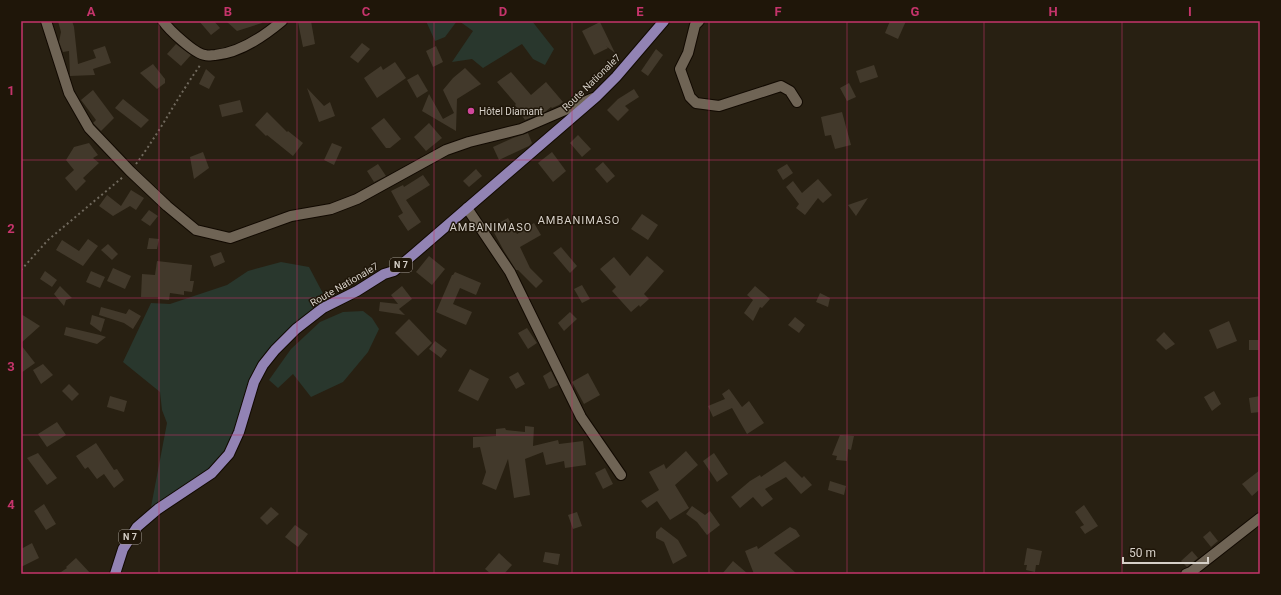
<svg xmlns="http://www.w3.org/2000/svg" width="1281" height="595" viewBox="0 0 1281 595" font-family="Roboto,sans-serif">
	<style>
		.green { fill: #29372d }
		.building { fill: #42392b }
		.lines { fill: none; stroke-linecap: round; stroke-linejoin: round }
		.minor-casing { stroke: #110901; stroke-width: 12 }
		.major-casing { stroke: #110901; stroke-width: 12 }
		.path { stroke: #70695d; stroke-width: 2; stroke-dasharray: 2 3; stroke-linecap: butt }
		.minor { stroke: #6f6455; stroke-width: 10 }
		.major { stroke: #9283b4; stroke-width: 10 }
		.grid { fill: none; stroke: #c5346b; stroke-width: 1; stroke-opacity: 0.55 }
		.hotel-dot { fill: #d1479c; stroke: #1f1609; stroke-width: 1.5 }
		.labels { text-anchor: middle; stroke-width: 3; stroke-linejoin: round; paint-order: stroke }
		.shield { fill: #1f1609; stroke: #9f988f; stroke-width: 1 }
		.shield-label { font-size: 9px; font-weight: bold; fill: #d6d0c8 }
		.street-label { font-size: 10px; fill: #d6d0c8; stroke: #1f1609 }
		.poi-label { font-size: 10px; fill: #d6d0c8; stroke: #1f1609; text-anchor: start }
		.neighbourhood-label { font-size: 11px; letter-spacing: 1px; fill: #d6d0c8; stroke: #1f1609 }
		.neatline { fill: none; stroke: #c5346b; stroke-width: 1.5 }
		.grid-label { font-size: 13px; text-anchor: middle; font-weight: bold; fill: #c5346b }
	</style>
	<rect width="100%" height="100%" fill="#282012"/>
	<g class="green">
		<polygon points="426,21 457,21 445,37 435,41"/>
		<polygon points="459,21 532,21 554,49 545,65 533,59 522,44 483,68 472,59 452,62 473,31"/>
		<polygon points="281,262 309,267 327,301 279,338 254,376 237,436 206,475 151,507 167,423 162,410 160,392 123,362 151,303 170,304 227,285 248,271"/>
		<polygon points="363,311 372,318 379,329 368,352 343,382 311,397 293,374 278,388 269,380 291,349 320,322 343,312"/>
	</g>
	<g class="building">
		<polygon points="58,21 72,21 74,27 78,64 96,58 93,50 105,46 111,63 93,69 95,75 70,76 69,51 63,52 59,42 61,32"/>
		<polygon points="199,21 214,21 220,28 211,35"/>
		<polygon points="226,21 262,21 262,23 237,31"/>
		<polygon points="311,21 315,44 303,47 298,22"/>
		<polygon points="890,21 906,21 898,39 885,33"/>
		<polygon points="600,22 615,53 606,46 608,48 594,55 582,31"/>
		<polygon points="362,43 370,49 358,63 350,57"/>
		<polygon points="176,44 191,55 181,66 167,54"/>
		<polygon points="436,46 443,62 433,67 426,51"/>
		<polygon points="656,49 663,55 648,76 641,71"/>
		<polygon points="395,62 406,78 377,98 364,78 381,66 383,70"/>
		<polygon points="153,64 165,79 165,83 157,89 140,73"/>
		<polygon points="874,65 878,77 860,83 856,71"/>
		<polygon points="465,68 481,84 457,99 456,131 422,111 429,94 443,119 454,113 443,90 453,78"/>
		<polygon points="206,69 215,77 209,89 199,84"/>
		<polygon points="511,72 531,95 546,82 563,102 559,105 552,108 551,107 545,112 525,120 515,105 516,104 497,82"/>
		<polygon points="418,74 428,91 417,98 407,80"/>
		<polygon points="849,83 856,97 847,101 840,88"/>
		<polygon points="307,88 324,106 330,102 335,116 319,122"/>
		<polygon points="634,89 639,97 625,106 629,110 618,121 607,110 618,99"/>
		<polygon points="93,90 114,118 101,131 93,123 96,120 81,100"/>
		<polygon points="123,99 149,120 141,128 115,108"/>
		<polygon points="240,100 243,112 222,117 219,105"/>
		<polygon points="267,112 287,132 288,131 303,143 293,156 267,135 266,136 255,125"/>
		<polygon points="842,112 851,145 835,149 831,135 825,136 821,117"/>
		<polygon points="384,118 401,139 390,148 386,148 371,128"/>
		<polygon points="429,123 442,138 426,151 414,137"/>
		<polygon points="528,133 532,143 529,146 499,160 493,147 513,138"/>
		<polygon points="578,135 591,149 582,157 570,143"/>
		<polygon points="89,143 98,155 93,158 99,163 83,178 86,181 76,191 65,178 74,170 66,160 74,147"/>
		<polygon points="332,143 342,147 334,165 324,160"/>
		<polygon points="203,152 209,168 194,179 190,157"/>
		<polygon points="552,152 566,171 553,182 538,163"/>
		<polygon points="603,162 615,176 607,183 595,169"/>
		<polygon points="378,164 386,176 374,182 367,171"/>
		<polygon points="787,164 793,173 783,180 777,170"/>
		<polygon points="476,169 482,176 469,187 463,181"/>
		<polygon points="423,175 430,185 406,200 421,222 408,231 398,216 403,213 391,191 403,185 404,187"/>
		<polygon points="818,179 832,195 823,203 818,198 805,215 796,208 799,204 786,187 793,181 802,193"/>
		<polygon points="131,190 144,198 136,210 130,206 113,216 99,206 107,195 121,206"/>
		<polygon points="868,198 856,216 848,205"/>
		<polygon points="149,210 158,216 150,226 141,220"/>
		<polygon points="642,214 658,225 648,240 631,229"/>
		<polygon points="508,218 517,234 534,223 541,235 520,247 530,268 543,281 536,288 518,270 516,270 504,251 491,227"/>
		<polygon points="149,238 159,239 157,249 147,249"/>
		<polygon points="88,239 98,246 83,266 56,250 62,240 79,251"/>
		<polygon points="108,244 118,254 112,260 101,250"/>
		<polygon points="561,247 577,266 570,273 553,253"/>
		<polygon points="221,252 225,262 214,267 210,256"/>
		<polygon points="429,256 445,269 432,285 416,272"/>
		<polygon points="647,256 664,271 644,294 649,299 640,307 639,305 631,312 612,291 616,287 600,269 614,257 630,276"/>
		<polygon points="157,261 192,265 190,281 194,281 192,292 184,291 184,295 170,293 169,300 158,299 158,297 141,297 142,274 155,275"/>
		<polygon points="113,268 131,276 125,289 107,281"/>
		<polygon points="45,271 57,280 52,287 40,279"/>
		<polygon points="91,271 105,277 100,288 86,282"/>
		<polygon points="455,272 481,283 476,295 460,288 453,304 472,312 466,325 436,312 452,275 453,275"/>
		<polygon points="582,285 590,299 582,303 574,289"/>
		<polygon points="60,286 72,298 66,300 64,306 54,294"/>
		<polygon points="402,286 412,299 399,309 405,315 379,311 380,302 398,304 391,295"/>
		<polygon points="755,286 770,299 762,308 760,307 753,321 744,313 753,300 747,295"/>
		<polygon points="820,293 830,298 828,307 816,302"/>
		<polygon points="101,307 126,314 129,309 141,316 133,329 124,323 99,315"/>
		<polygon points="570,312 577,319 564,331 558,323"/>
		<polygon points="21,314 40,326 21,343"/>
		<polygon points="92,315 105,319 101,332 90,324"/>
		<polygon points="795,317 805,325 799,333 788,325"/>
		<polygon points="409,319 432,343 418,356 395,333"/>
		<polygon points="1229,321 1237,341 1217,349 1209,330"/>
		<polygon points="66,327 100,335 106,337 97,344 64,335"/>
		<polygon points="527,328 537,343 528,349 518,333"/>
		<polygon points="1164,332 1175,344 1166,350 1156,340"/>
		<rect x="1249" y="340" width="11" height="10"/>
		<polygon points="435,341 447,350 441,358 429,349"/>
		<polygon points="21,345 35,363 21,373"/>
		<polygon points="43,364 53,375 41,384 33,370"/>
		<polygon points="470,369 489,379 478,401 458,391"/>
		<polygon points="551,371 558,385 549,389 543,376"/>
		<polygon points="518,372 525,384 516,389 509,377"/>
		<polygon points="588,373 600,395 584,404 572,382"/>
		<polygon points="69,384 79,394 72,401 62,391"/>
		<polygon points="729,389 742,407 749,401 764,423 747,434 732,408 713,417 708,406 725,399 722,394"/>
		<polygon points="1214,391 1221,404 1212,411 1204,397"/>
		<polygon points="110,396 127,401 124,412 107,407"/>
		<polygon points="1260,396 1260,412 1251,413 1249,398"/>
		<polygon points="57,422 66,435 47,447 38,434"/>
		<polygon points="525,426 534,427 533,446 558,440 559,444 583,441 586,465 565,468 564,461 546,465 543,452 525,459 530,495 514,498 508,459 496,490 482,484 486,472 480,447 473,448 473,437 496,436 496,429 505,428 506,430 525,432"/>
		<polygon points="840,435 854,436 851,450 848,449 847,461 836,460 837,456 832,455"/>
		<polygon points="96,443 114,470 117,469 124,480 114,488 104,474 97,479 88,467 85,469 76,456"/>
		<polygon points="686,451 698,465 675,485 689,508 670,520 657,501 647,508 641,501 659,490 649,472 664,464 666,469"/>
		<polygon points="38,453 57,478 47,485 27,458"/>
		<polygon points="714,453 728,474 717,482 703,461"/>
		<polygon points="785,461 802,478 804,476 812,485 801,494 786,477 765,489 773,499 762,507 753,497 740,508 731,497 750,481 760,475 761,477"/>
		<polygon points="605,468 613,484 603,489 595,473"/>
		<polygon points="1260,470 1260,489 1252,496 1242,484"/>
		<polygon points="830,481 846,486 844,495 828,490"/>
		<polygon points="44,504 56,524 46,530 34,511"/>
		<polygon points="1084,505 1098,526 1085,534 1080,527 1084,525 1075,512"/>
		<polygon points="692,506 705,515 710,511 720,525 707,535 697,522 686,514"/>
		<polygon points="271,507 279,514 267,525 260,518"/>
		<polygon points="577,512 582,526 573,529 568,515"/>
		<polygon points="295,525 308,534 298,547 285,537"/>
		<polygon points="661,527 678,540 687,556 673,564 664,542 656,538 656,532"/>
		<polygon points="790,527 796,530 800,536 774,553 797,574 754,574 745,551 757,546 758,549"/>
		<polygon points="1210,531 1218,541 1211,547 1203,537"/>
		<polygon points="32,543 39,558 21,567 21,549"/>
		<polygon points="1027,548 1042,551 1039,565 1036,565 1035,572 1026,570 1027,565 1024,565"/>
		<polygon points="1192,551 1198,558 1187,567 1181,561"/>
		<polygon points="545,552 560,554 558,565 543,562"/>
		<polygon points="499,553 512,565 504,574 491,574 485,569"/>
		<polygon points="76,558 91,574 58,574 67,568 66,567"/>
		<polygon points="733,561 748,574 722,574"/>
	</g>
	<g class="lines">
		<defs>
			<g id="minor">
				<polyline points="46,21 69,93 89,128 130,171 167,206 196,230 230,238 291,216 331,209 357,199 446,150 469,142 521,129 593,98"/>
				<path d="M163,21C169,30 195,54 205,55C208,56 212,55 215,55C240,53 263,37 282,21"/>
				<polyline points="699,21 695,25 688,53 680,69 690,97 696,103 719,106 781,86 790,91 797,102"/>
				<polyline points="467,208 510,272 581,417 621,475"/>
				<polyline points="1186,574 1191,572 1260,518"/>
			</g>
			<polyline id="major" points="115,574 123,549 137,527 158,509 212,473 229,454 239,432 254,382 263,365 275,350 296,329 323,308 357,291 384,274 394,271 414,254 596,97 616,77 664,21"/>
		</defs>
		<use href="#minor" class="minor-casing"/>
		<use href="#major" class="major-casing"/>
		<g class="path">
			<path d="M136,164C160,132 178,96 201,64"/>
			<polyline points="21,270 48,240 123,177"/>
		</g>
		<use href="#minor" class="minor"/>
		<use href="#major" class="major"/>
	</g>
	<path class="grid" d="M159,21V574M297,21V574M434,21V574M572,21V574M709,21V574M847,21V574M984,21V574M1122,21V574M21,160H1260M21,298H1260M21,435H1260"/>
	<circle class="hotel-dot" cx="471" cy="111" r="4"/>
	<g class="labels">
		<g class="shield">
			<rect x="390" y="258" width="22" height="14" rx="3"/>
			<rect x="119" y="530" width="22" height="14" rx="3"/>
		</g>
		<g class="shield-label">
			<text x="401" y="268">N 7</text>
			<text x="130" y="540">N 7</text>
		</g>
		<g class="street-label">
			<text transform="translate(591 82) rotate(-44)" y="4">Route Nationale7</text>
			<text transform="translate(344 284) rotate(-30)" y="4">Route Nationale7</text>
		</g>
		<g class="poi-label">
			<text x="479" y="115">Hôtel Diamant</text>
		</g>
		<g class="neighbourhood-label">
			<text x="579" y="224">AMBANIMASO</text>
			<text x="491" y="231">AMBANIMASO</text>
		</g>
	</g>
	<rect width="1281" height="595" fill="none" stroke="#1f1609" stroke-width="44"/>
	<path d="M1123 557v6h85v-6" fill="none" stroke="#d6d0c8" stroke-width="2"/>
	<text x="1129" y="557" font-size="12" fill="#d6d0c8" stroke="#1f1609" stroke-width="3" paint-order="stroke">50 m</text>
	<rect x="22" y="22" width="1237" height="551" class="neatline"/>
	<g class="grid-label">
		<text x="91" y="16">A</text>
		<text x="228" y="16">B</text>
		<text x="366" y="16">C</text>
		<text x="503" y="16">D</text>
		<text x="640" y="16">E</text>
		<text x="778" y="16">F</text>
		<text x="915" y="16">G</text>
		<text x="1053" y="16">H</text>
		<text x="1190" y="16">I</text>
		<text x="11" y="95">1</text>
		<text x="11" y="233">2</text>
		<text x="11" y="371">3</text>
		<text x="11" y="509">4</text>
	</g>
</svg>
